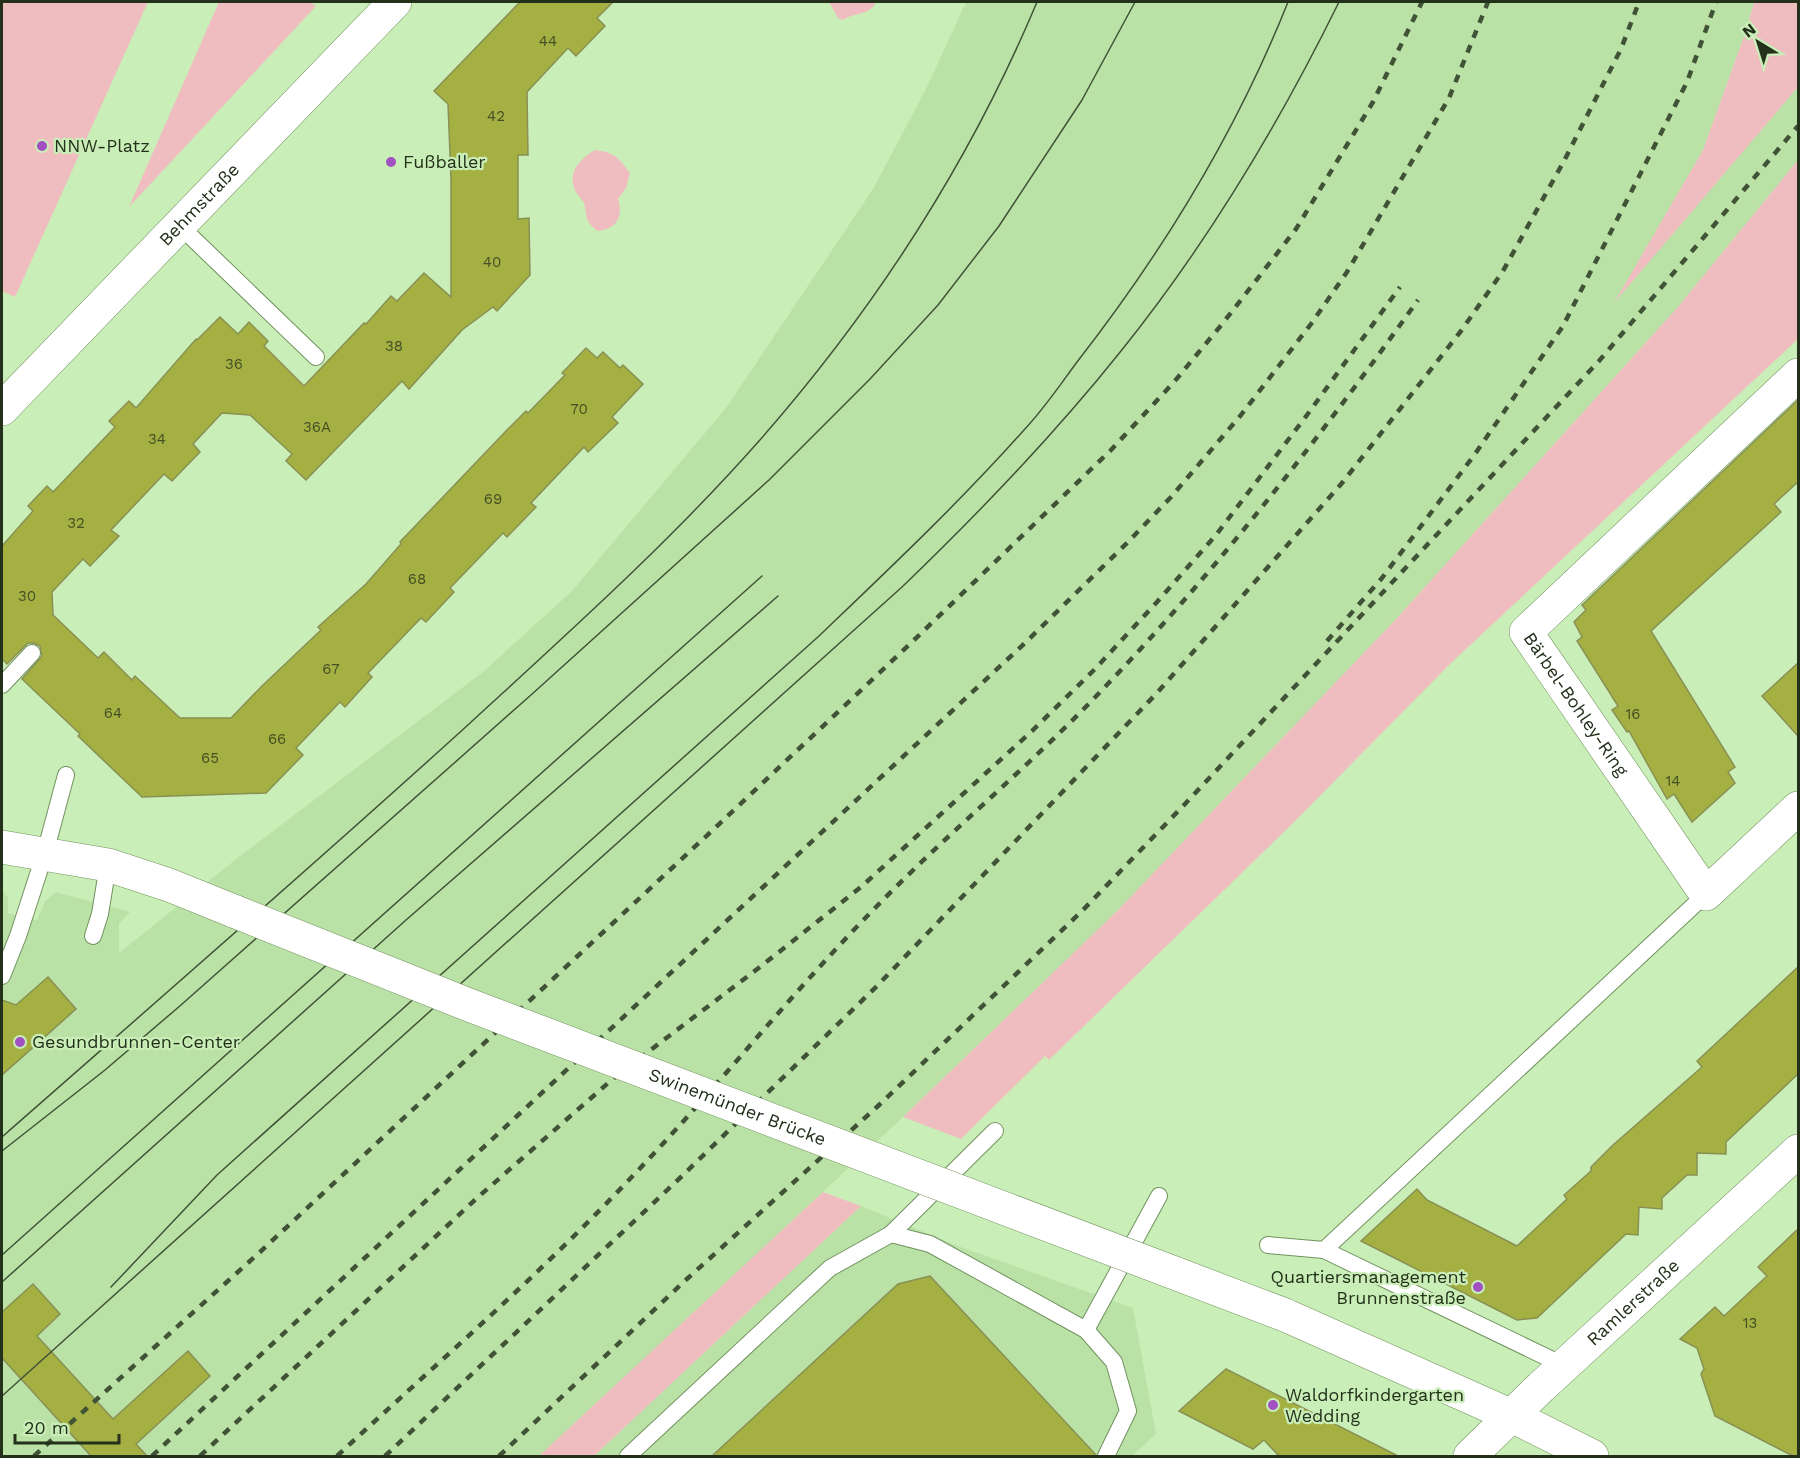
<svg xmlns="http://www.w3.org/2000/svg" width="1800" height="1458" viewBox="0 0 1800 1458" font-family="'Work Sans',sans-serif">
	<style>
		.built { fill: #bbe2a6 }
		.green { fill: #efbdc0 }
		.building { fill: #a5b043; stroke: #889054; stroke-width: 1.5 }
		.lines { fill: none; stroke-linecap: round; stroke-linejoin: round }
		.lane-casing { stroke: #71925f; stroke-width: 18 }
		.street-casing { stroke: #71925f; stroke-width: 34 }
		.secondary-casing { stroke: #71925f; stroke-width: 34 }
		.lane { stroke: #fff; stroke-width: 16 }
		.street { stroke: #fff; stroke-width: 33 }
		.secondary { stroke: #fff; stroke-width: 33 }
		.tram { stroke: #415337; stroke-width: 1.5 }
		.rail { stroke: #415337; stroke-width: 4.5; stroke-dasharray: 8 8; stroke-linecap: butt }
		.street-bridge-casing { stroke: #71925f; stroke-width: 34; stroke-linecap: butt }
		.street-bridge { stroke: #fff; stroke-width: 33 }
		.poi-dot { fill: #a151c1; stroke: #caeeb7; stroke-width: 2 }
		.labels { text-anchor: middle; stroke-width: 4.5; stroke-linejoin: round; paint-order: stroke }
		.number-label { font-size: 15px; fill: #445125 }
		.poi-label { font-size: 18px; fill: #23311b; stroke: #caeeb7; text-anchor: start }
		.street-label { font-size: 18px; fill: #23311b; stroke: #caeeb7 }
	</style>
	<rect width="100%" height="100%" fill="#caeeb7"/>
	<g class="built">
		<polygon points="966,2 1754,2 1747,28 1703,150 1617,299 1798,87 1798,160 1677,308 1397,618 1117,911 903,1117 541,1456 2,1456 2,890 8,898 8,913 37,920 45,901 56,892 130,912 119,923 119,953 240,856 483,672 572,591 726,408 873,189 926,89"/>
		<polygon points="861,1206 955,1245 1133,1308 1156,1434 1132,1456 594,1456"/>
	</g>
	<g class="green">
		<polygon points="2,2 148,2 15,297 2,291"/>
		<polygon points="219,2 310,2 316,6 129,207"/>
		<path d="M829,2H876C870,16 854,12 843,20L838,18Z"/>
		<polygon points="1754,2 1798,2 1798,87 1614,303 1703,150 1747,28"/>
		<path d="M595,150C614,152 619,158 630,173L626,188L618,199C624,217 616,229 598,231C584,221 588,218 584,203C582,199 578,196 576,192C566,173 580,159 595,150Z"/>
		<polygon points="1798,160 1798,339 1451,663 1293,823 1049,1060 1045,1056 961,1139 903,1117 1117,911 1397,618 1677,308"/>
		<polygon points="823,1192 861,1206 594,1456 539,1456"/>
	</g>
	<g class="building">
		<polygon points="520,2 613,2 597,18 605,26 576,56 568,48 527,92 528,155 518,155 518,219 529,218 530,275 497,311 493,307 462,330 409,389 402,381 306,480 286,461 292,454 250,415 222,413 193,444 200,452 172,481 164,474 111,530 119,536 90,566 83,559 52,592 53,615 98,658 104,652 132,680 135,676 180,718 231,718 262,686 321,630 318,627 366,584 401,544 400,542 506,431 526,411 528,413 565,375 562,373 586,348 597,358 603,352 620,368 623,365 643,384 612,417 618,423 588,452 584,447 531,503 536,507 507,537 503,533 450,588 454,592 426,622 421,618 368,673 372,677 345,707 340,702 296,748 303,755 266,793 142,797 78,736 80,734 22,679 42,656 40,646 34,643 28,643 7,664 2,659 2,546 33,511 28,506 47,486 53,492 115,427 109,421 129,401 136,408 196,339 197,340 220,317 238,334 249,322 268,341 264,346 304,386 364,323 366,324 391,296 397,301 424,273 451,297 451,179 448,104 434,91"/>
		<polygon points="1798,400 1798,482 1774,504 1781,512 1651,631 1735,767 1728,772 1735,783 1692,822 1674,794 1667,799 1629,731 1627,732 1612,710 1618,706 1577,641 1582,637 1574,622 1586,610 1582,605"/>
		<polygon points="1798,663 1798,736 1762,696"/>
		<polygon points="1798,967 1798,1074 1726,1142 1726,1154 1697,1153 1697,1175 1687,1175 1662,1198 1662,1209 1639,1207 1638,1235 1626,1234 1537,1318 1517,1320 1361,1241 1417,1189 1427,1200 1517,1246 1567,1199 1564,1195 1591,1171 1591,1167 1613,1145 1702,1067 1697,1061"/>
		<polygon points="48,977 76,1009 2,1075 2,1000 16,1005"/>
		<polygon points="1798,1229 1798,1456 1793,1456 1715,1416 1701,1374 1704,1369 1697,1348 1680,1339 1715,1307 1724,1316 1767,1276 1758,1267"/>
		<polygon points="930,1276 1096,1455 1096,1456 712,1456 898,1284"/>
		<polygon points="33,1284 60,1314 37,1336 113,1419 188,1351 210,1376 136,1444 147,1456 91,1456 2,1358 2,1312"/>
		<polygon points="1226,1369 1398,1456 1279,1456 1264,1440 1253,1449 1179,1411"/>
	</g>
	<g class="lines">
		<defs>
			<g id="lane">
				<polyline points="180,226 316,357"/>
				<polyline points="2,685 32,653"/>
				<polyline points="93,936 100,914 108,865"/>
				<polyline points="2,976 18,936 45,853 66,775"/>
				<polyline points="891,1234 995,1131"/>
				<polyline points="1268,1245 1324,1250 1565,1366"/>
				<polyline points="1324,1250 1706,894"/>
				<polyline points="1086,1330 1159,1196"/>
				<polyline points="628,1456 830,1268 891,1234 930,1244 1086,1330 1114,1362 1128,1411 1106,1456"/>
			</g>
			<g id="street">
				<path id="s1" d="M1798,375L1526,632L1706,894L1798,808"/>
				<polyline points="2,847 108,865 169,885 236,912"/>
				<polyline points="1285,1315 1512,1416 1592,1456"/>
				<path id="s2" d="M1470,1456L1541,1387L1798,1151"/>
			</g>
			<g id="secondary">
				<path id="s3" d="M2,409L395,2"/>
			</g>
		</defs>
		<use href="#lane" class="lane-casing"/>
		<use href="#street" class="street-casing"/>
		<use href="#secondary" class="secondary-casing"/>
		<use href="#lane" class="lane"/>
		<use href="#street" class="street"/>
		<use href="#secondary" class="secondary"/>
		<g class="tram">
			<path d="M2,1137C158,1000 315,864 469,724C568,633 670,542 759,441C874,310 970,162 1037,2"/>
			<polyline points="2,1151 105,1070 181,1005 531,695 769,480 870,379 938,305 999,226 1082,100 1135,2"/>
			<polyline points="2,1255 762,576"/>
			<polyline points="2,1282 406,920 778,596"/>
			<path d="M111,1287L217,1175L819,636C889,569 960,502 1024,430C1044,409 1060,385 1077,362C1162,253 1237,130 1288,2"/>
			<path d="M2,1396L902,587C979,513 1054,435 1121,351C1207,244 1279,124 1339,2"/>
		</g>
		<g class="rail">
			<polyline points="1327,641 1382,578 1475,454 1563,326 1687,82 1716,2"/>
			<polyline points="34,1456 260,1252 716,827 911,643 1111,450 1174,382 1223,323 1296,229 1373,102 1422,2"/>
			<polyline points="152,1456 1025,643 1128,542 1171,497 1241,415 1311,324 1347,272 1449,98 1488,2"/>
			<polyline points="200,1456 477,1198 615,1077 760,967 861,887 1032,731 1094,670 1157,602 1216,535 1307,415 1400,287"/>
			<path d="M337,1456C434,1366 535,1279 626,1183C713,1093 790,994 878,905C950,831 1031,765 1102,690C1218,569 1321,436 1418,300"/>
			<polyline points="385,1456 681,1177 878,985 1156,694 1342,483 1461,331 1503,271 1564,161 1621,49 1639,2"/>
			<polyline points="499,1456 688,1278 878,1106 1082,911 1185,804 1599,361 1798,126"/>
		</g>
		<defs>
			<g id="street-bridge">
				<path id="s4" d="M236,912L469,1005L1285,1315"/>
			</g>
		</defs>
		<use href="#street-bridge" class="street-bridge-casing"/>
		<use href="#street-bridge" class="street-bridge"/>
	</g>
	<g class="poi-dot">
		<circle cx="42" cy="146" r="6"/>
		<circle cx="391" cy="162" r="6"/>
		<circle cx="20" cy="1042" r="6"/>
		<circle cx="1478" cy="1287" r="6"/>
		<circle cx="1273" cy="1405" r="6"/>
	</g>
	<g class="labels">
		<g class="number-label">
			<text x="548" y="46">44</text>
			<text x="496" y="121">42</text>
			<text x="492" y="267">40</text>
			<text x="394" y="351">38</text>
			<text x="234" y="369">36</text>
			<text x="579" y="414">70</text>
			<text x="317" y="432">36A</text>
			<text x="157" y="444">34</text>
			<text x="493" y="504">69</text>
			<text x="76" y="528">32</text>
			<text x="417" y="584">68</text>
			<text x="27" y="601">30</text>
			<text x="331" y="674">67</text>
			<text x="113" y="718">64</text>
			<text x="1633" y="719">16</text>
			<text x="277" y="744">66</text>
			<text x="210" y="763">65</text>
			<text x="1673" y="786">14</text>
			<text x="1750" y="1328">13</text>
		</g>
		<g class="poi-label">
			<text x="54" y="152">NNW-Platz</text>
			<text x="403" y="168">Fußballer</text>
			<text x="32" y="1048">Gesundbrunnen-Center</text>
			<text x="1466" y="1283" text-anchor="end">Quartiersmanagement<tspan x="1466" dy="21">Brunnenstraße</tspan></text>
			<text x="1285" y="1401">Waldorfkindergarten<tspan x="1285" dy="21">Wedding</tspan></text>
		</g>
		<g class="street-label">
			<text dy="6" stroke="none"><textPath href="#s3" startOffset="284">Behmstraße</textPath></text>
			<text dy="6" stroke="none"><textPath href="#s1" startOffset="462">Bärbel-Bohley-Ring</textPath></text>
			<text dy="6" stroke="none"><textPath href="#s4" startOffset="538">Swinemünder Brücke</textPath></text>
			<text dy="6" stroke="none"><textPath href="#s2" startOffset="224">Ramlerstraße</textPath></text>
		</g>
	</g>
	<rect width="1800" height="1458" fill="none" stroke="#23311b" stroke-width="6"/>
	<g transform="translate(1758 42) rotate(322)" stroke="#caeeb7" stroke-width="4.5" paint-order="stroke">
	<path d="M0-4.5L10 22L0 15L-10 22Z" fill="#23311b"/>
	<text y="-9" font-size="16" font-weight="bold" text-anchor="middle" fill="#23311b">N</text>
	</g>
	<path d="M15 1434v9h104v-9" fill="none" stroke="#23311b" stroke-width="3"/>
	<text x="24" y="1434" font-size="18" fill="#23311b" stroke="#caeeb7" stroke-width="4.5" paint-order="stroke">20 m</text>
</svg>
